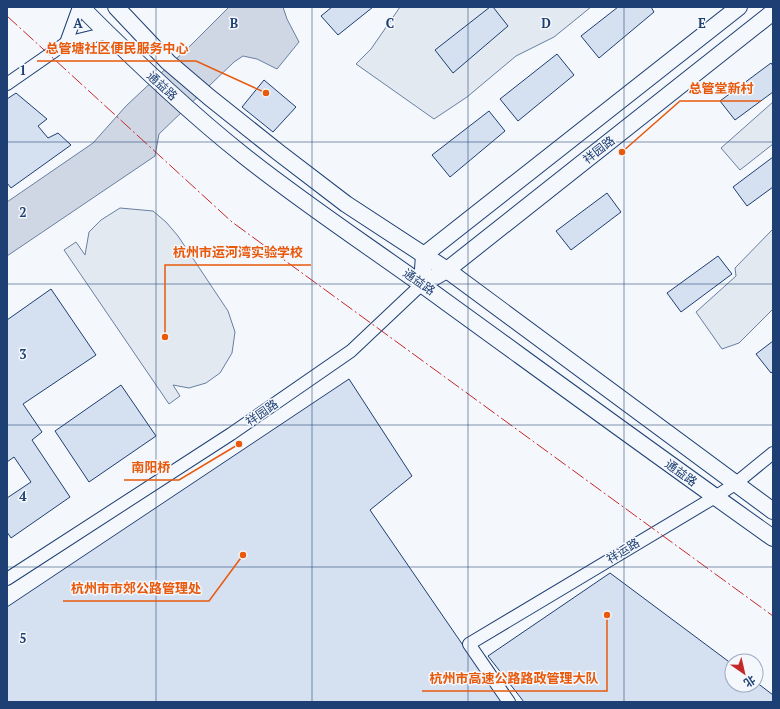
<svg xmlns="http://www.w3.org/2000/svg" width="780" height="709" viewBox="0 0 780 709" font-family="'PT Serif','Noto Sans SC',serif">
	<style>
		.green { fill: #e3e9f0; stroke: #687fa3 }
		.water { fill: #cfd7e4; stroke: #687fa3 }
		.building { fill: #d5e0f0; stroke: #1d3f73 }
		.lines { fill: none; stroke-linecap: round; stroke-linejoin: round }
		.minor-casing { stroke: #1d3f73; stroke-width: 14 }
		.major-casing { stroke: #1d3f73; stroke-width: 18 }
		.minor { stroke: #f4f7fb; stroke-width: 12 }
		.major { stroke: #f4f7fb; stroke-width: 16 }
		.power { stroke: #c62828; stroke-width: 1; stroke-dasharray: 14 3 2 3; stroke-linecap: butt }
		.grid { fill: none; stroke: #1d3f73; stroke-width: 1; stroke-opacity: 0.55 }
		.labels { text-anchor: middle; stroke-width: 3; stroke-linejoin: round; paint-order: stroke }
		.street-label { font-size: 12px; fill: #1d3f73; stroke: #f4f7fb }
		.grid-label { font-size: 13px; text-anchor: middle; font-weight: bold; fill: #1d3f73; stroke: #f4f7fb; stroke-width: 3; stroke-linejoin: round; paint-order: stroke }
		.leader { fill: none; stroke: #e8590c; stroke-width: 1.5 }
		.callout-dot { fill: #e8590c; stroke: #f4f7fb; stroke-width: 1.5 }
		.callout-label { font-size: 13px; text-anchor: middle; font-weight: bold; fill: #e8590c; stroke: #f4f7fb; stroke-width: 3; stroke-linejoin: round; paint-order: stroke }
	</style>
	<rect width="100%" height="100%" fill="#f4f7fb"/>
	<g class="green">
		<polygon points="400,7 591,7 554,37 516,56 467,97 434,119 356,64 371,49"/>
		<polygon points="773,102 773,144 740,170 721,148"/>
		<polygon points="120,208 153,211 166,222 178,236 228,311 235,332 232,353 220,373 206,383 189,388 173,385 180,396 169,404 64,250 76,242 85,255 89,232 101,220"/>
		<polygon points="773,229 773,309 739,343 722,349 696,312 736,276 735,268"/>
	</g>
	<polygon class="water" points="229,7 283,7 287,19 299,42 277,69 257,59 243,56 234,62 159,134 155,156 7,256 7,202 93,143 126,106 192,44"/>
	<g class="building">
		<polygon points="332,7 373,7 338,35 321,16"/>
		<polygon points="490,7 493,7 508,26 453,73 435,50"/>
		<polygon points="618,7 651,7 654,12 599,58 581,36"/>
		<polygon points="557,54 574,75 518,121 500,99"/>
		<polygon points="771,63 773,66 773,92 735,120 720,101"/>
		<polygon points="264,80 296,107 273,132 242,107"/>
		<polygon points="16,93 47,119 38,126 48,138 58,133 71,145 11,188 7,183 7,99"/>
		<polygon points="489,111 505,131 450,177 432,155"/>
		<polygon points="773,157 773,187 747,206 733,187"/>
		<polygon points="607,193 621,212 571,250 556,231"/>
		<polygon points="718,256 732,274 681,312 667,293"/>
		<polygon points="51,289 96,355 23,404 42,432 32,440 70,497 11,538 7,532 7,498 31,482 14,457 7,462 7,320"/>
		<polygon points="773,341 773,371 771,373 756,354"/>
		<polygon points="349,379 412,476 370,510 502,702 7,702 7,607"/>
		<polygon points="121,385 156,436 89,482 55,431"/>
		<polygon points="610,573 732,664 732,685 756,685 756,682 773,695 773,702 524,702 488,656"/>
	</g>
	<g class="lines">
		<defs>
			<g id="minor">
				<polyline points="66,43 79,7"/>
				<polyline points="7,84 66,43 107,33"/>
				<polyline points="7,579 231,434 351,351 422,284"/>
				<polyline points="509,702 469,644 715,497 735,484 773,453"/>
			</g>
			<g id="major">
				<path d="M81,7C133,59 185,109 243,155C308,207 378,252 446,302C555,381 663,460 773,538"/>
				<polyline points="116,7 168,62 209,97 278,152 346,204 447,270 773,511"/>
				<polyline points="422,284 447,270 773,12"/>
				<polyline points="422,284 424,255 739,7"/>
			</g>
		</defs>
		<use href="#minor" class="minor-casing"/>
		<use href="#major" class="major-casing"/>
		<use href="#minor" class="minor"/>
		<use href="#major" class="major"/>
		<polyline class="power" points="7,16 232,222 773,616"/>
	</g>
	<path class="grid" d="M156,7V702M312,7V702M468,7V702M624,7V702M7,142H773M7,284H773M7,425H773M7,567H773"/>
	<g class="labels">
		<g class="street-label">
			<text transform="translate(162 86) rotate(43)" y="4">通益路</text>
			<text transform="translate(599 150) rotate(-38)" y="4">祥园路</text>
			<text transform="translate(419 282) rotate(35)" y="4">通益路</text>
			<text transform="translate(262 413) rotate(-35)" y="4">祥园路</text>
			<text transform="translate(681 473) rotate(36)" y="4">通益路</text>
			<text transform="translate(623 551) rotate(-31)" y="4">祥运路</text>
		</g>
	</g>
	<g class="grid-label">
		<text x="78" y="28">A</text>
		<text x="234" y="28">B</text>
		<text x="390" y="28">C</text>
		<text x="546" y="28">D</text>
		<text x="702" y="28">E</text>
		<text x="23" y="75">1</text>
		<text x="23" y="217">2</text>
		<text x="23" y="359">3</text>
		<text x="23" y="501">4</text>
		<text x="23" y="643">5</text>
	</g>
	<path class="leader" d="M266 93L196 61H37M622 152L680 101H761M165 337L165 265H311M239 444L179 480H124M243 555L209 601H63M607 615L607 691H422"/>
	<g class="callout-dot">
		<circle cx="266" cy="93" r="4"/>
		<circle cx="622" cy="152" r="4"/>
		<circle cx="165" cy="337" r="4"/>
		<circle cx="239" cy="444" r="4"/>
		<circle cx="243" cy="555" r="4"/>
		<circle cx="607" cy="615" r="4"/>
	</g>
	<g class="callout-label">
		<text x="117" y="53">总管塘社区便民服务中心</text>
		<text x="721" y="93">总管堂新村</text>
		<text x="238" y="257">杭州市运河湾实验学校</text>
		<text x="151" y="472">南阳桥</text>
		<text x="136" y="593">杭州市市郊公路管理处</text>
		<text x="514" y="683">杭州市高速公路路政管理大队</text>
	</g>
	<rect width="780" height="709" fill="none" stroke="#1d3f73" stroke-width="16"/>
	<g transform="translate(744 673) rotate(146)"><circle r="19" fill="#f4f7fb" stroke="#9eadc5"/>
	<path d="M0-3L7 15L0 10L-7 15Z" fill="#c62828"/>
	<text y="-6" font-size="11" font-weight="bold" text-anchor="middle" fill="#1d3f73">北</text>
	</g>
</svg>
